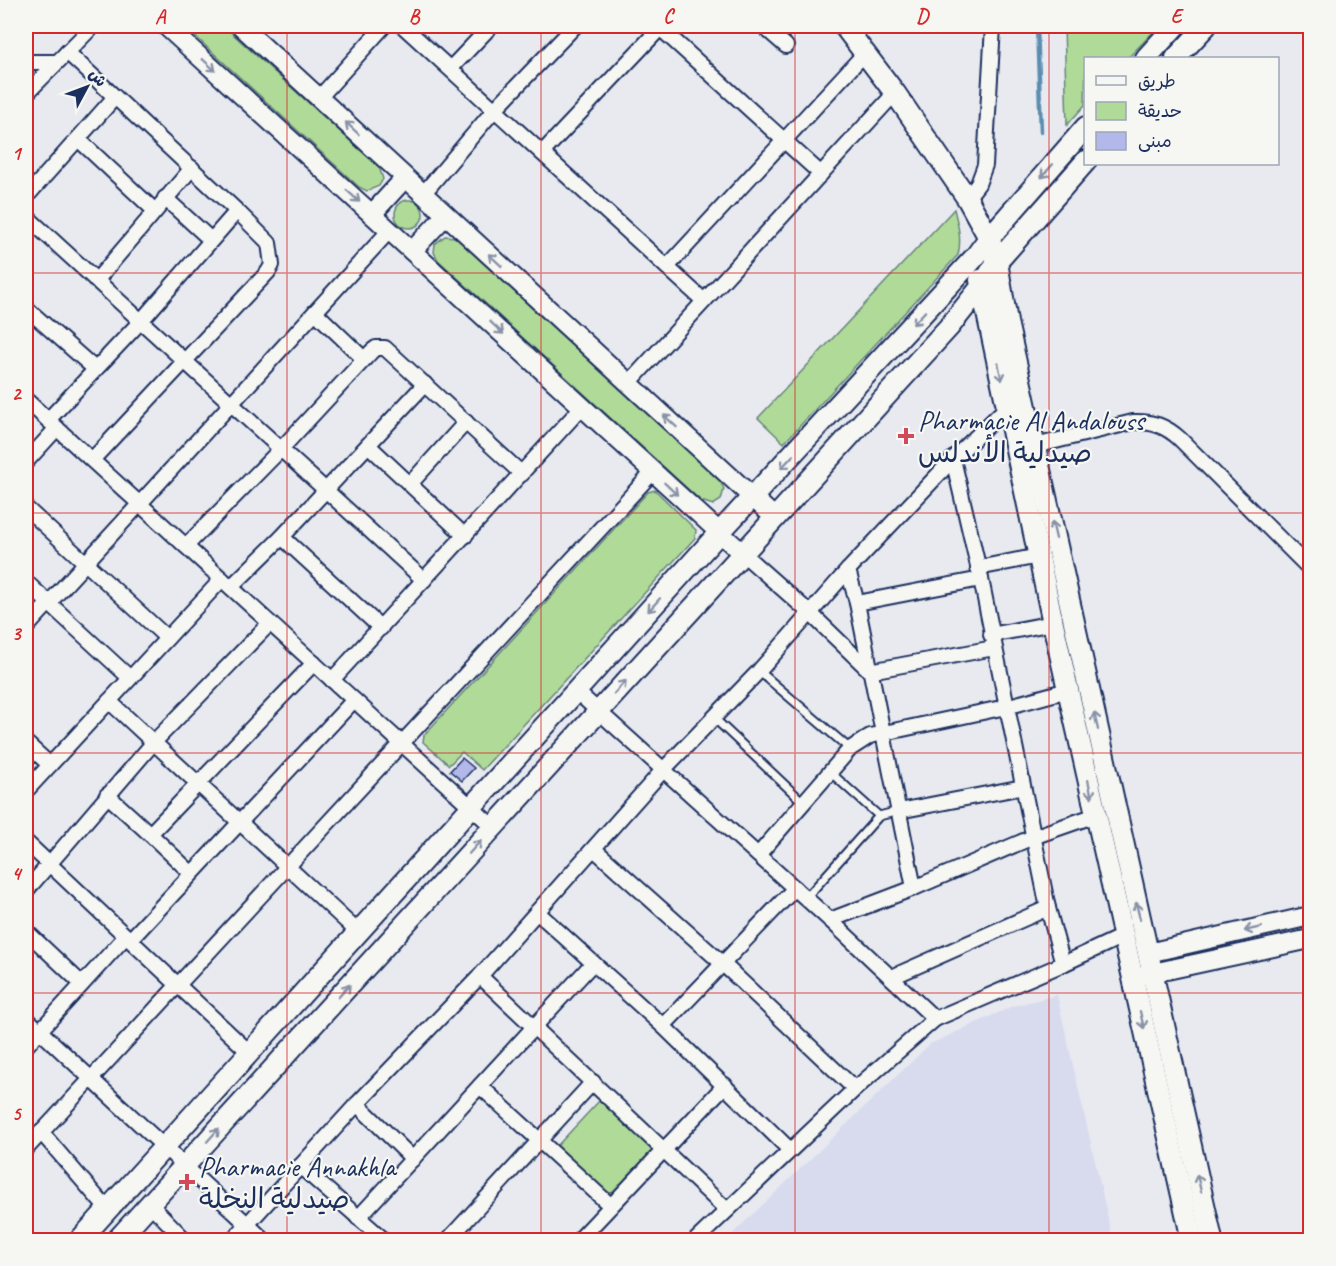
<svg xmlns="http://www.w3.org/2000/svg" width="1336" height="1266" viewBox="0 0 1336 1266" font-family="Caveat,'Playpen Sans Arabic',sans-serif">
	<style>
		.built { fill: #d8dbee }
		.green { fill: #b0da98; stroke: #66847b; stroke-width: 1.5 }
		.lines { fill: none; stroke-linecap: round; stroke-linejoin: round }
		.stream { stroke: #5b8db0; stroke-width: 4.5 }
		.building { fill: #b2b8ea; stroke: #1b2f5e; stroke-width: 1.5 }
		.service-casing { stroke: #1b2f5e; stroke-width: 11 }
		.minor-casing { stroke: #1b2f5e; stroke-width: 18 }
		.tertiary-casing { stroke: #1b2f5e; stroke-width: 22 }
		.secondary-casing { stroke: #1b2f5e; stroke-width: 24 }
		.service { stroke: #f6f6f2; stroke-width: 7 }
		.minor { stroke: #f6f6f2; stroke-width: 14 }
		.tertiary { stroke: #f6f6f2; stroke-width: 18 }
		.secondary { stroke: #f6f6f2; stroke-width: 20 }
		.oneway { stroke: #8892a8 }
		.grid { fill: none; stroke: #d62828; stroke-width: 1.5; stroke-opacity: 0.55 }
		.poi-dot { fill: #d1495b; stroke: #f6f6f2; stroke-width: 2 }
		.labels { text-anchor: middle; stroke-width: 4.5; stroke-linejoin: round; paint-order: stroke }
		.poi-label { font-size: 28px; fill: #1b2f5e; stroke: #f6f6f2; text-anchor: start }
		.neatline { fill: none; stroke: #d62828; stroke-width: 2 }
		.grid-label { font-size: 20px; text-anchor: middle; font-weight: bold; fill: #d62828 }
	</style>
	<rect width="100%" height="100%" fill="#e8eaf0"/>
	<filter id="ink" filterUnits="userSpaceOnUse"><feTurbulence type="fractalNoise" baseFrequency=".0167" numOctaves="2"/><feDisplacementMap in="SourceGraphic" scale="12" xChannelSelector="R" yChannelSelector="G"/><feConvolveMatrix kernelMatrix="1 2 1 2 8 2 1 2 1" color-interpolation-filters="sRGB"/></filter>
	<g filter="url(#ink)">
		<polygon class="built" points="1057,995 1113,1240 726,1240 930,1044 1013,1006"/>
		<g class="green">
			<polygon points="184,26 224,26 379,167 383,179 379,186 367,191 359,187"/>
			<polygon points="1064,26 1159,26 1128,58 1086,58 1085,105 1067,125"/>
			<circle cx="409" cy="214" r="14"/>
			<path d="M954,209C958,225 962,239 958,255L784,443L758,418Z"/>
			<polygon points="445,236 454,237 458,240 720,481 724,489 721,500 713,505 701,501 438,260 434,252 435,244"/>
			<polygon points="655,490 696,530 695,538 482,770 462,752 449,765 423,742 424,735 648,492"/>
			<polygon points="600,1100 653,1150 609,1196 557,1146"/>
		</g>
		<g class="lines">
			<polyline class="stream" points="1037,26 1041,132"/>
		</g>
		<polygon class="building" points="462,758 474,768 462,781 450,771"/>
		<g class="lines">
			<defs>
				<g id="service">
					<polyline points="1307,26 1310,29"/>
					<polyline points="759,671 850,749"/>
					<polyline points="714,718 803,802"/>
					<polyline points="879,816 899,811"/>
					<polyline points="806,898 879,816 830,772"/>
				</g>
				<g id="minor">
					<polyline points="403,26 704,301"/>
					<polyline points="658,26 821,174"/>
					<polyline points="763,26 786,46"/>
					<polyline points="67,52 237,211 269,243 272,265 268,272 92,460"/>
					<polyline points="26,62 56,62"/>
					<polyline points="451,68 491,26"/>
					<polyline points="26,94 93,26"/>
					<polyline points="319,98 384,26"/>
					<polyline points="78,139 154,210"/>
					<polyline points="542,153 662,26"/>
					<polyline points="423,194 495,109 575,26"/>
					<polyline points="26,197 115,97"/>
					<polyline points="165,198 211,240"/>
					<polyline points="967,198 978,184 985,165 993,26"/>
					<polyline points="26,216 424,580"/>
					<polyline points="667,267 865,53"/>
					<polyline points="96,281 192,168"/>
					<polyline points="26,308 95,369"/>
					<polyline points="315,312 364,359"/>
					<polyline points="629,383 895,93"/>
					<polyline points="26,400 493,827"/>
					<polyline points="48,420 141,321 237,211"/>
					<polyline points="368,445 465,536"/>
					<path d="M1035,446L1133,422C1152,421 1166,426 1180,439L1310,569"/>
					<polyline points="953,459 981,579 1048,908 1063,964"/>
					<polyline points="26,462 57,428"/>
					<polyline points="410,484 466,422"/>
					<polyline points="26,508 167,638"/>
					<polyline points="282,537 381,628"/>
					<polyline points="186,546 281,449 372,351 376,348 385,348 522,474"/>
					<polyline points="742,553 810,613 870,671 994,648"/>
					<polyline points="978,568 1039,556"/>
					<polyline points="848,570 857,603 914,888"/>
					<polyline points="26,582 130,678"/>
					<polyline points="231,587 282,537 425,384"/>
					<polyline points="857,603 981,579"/>
					<polyline points="26,628 390,230"/>
					<polyline points="991,635 1053,623"/>
					<polyline points="332,680 582,407"/>
					<polyline points="576,691 830,920 935,1019 1063,964 1123,936"/>
					<polyline points="109,701 359,933"/>
					<polyline points="26,743 50,765"/>
					<polyline points="26,791 222,579"/>
					<polyline points="107,795 150,834 314,663"/>
					<polyline points="899,811 1023,787"/>
					<polyline points="150,834 191,873"/>
					<polyline points="26,842 250,1053"/>
					<polyline points="594,849 723,964 855,1089"/>
					<polyline points="758,855 850,749 870,736 1006,707 1068,690"/>
					<polyline points="26,891 154,742 270,623"/>
					<polyline points="537,912 663,1026 790,1150"/>
					<polyline points="830,920 914,888 1033,837 1096,815"/>
					<polyline points="26,931 82,984"/>
					<polyline points="130,940 354,700"/>
					<polyline points="480,976 727,1210"/>
					<polyline points="892,977 1048,908"/>
					<polyline points="26,1018 264,1240"/>
					<polyline points="663,1026 795,888"/>
					<polyline points="26,1046 126,936"/>
					<polyline points="480,1086 611,1206"/>
					<polyline points="357,1104 413,1159"/>
					<polyline points="41,1132 108,1210"/>
					<polyline points="26,1149 653,472"/>
					<polyline points="300,1166 384,1240"/>
					<polyline points="150,1204 185,1240"/>
					<polyline points="358,1218 593,963"/>
					<polyline points="233,1240 357,1104 480,976 664,769 759,671 848,570 953,459 1007,407"/>
					<polyline points="448,1240 593,1082"/>
					<polyline points="579,1240 725,1085"/>
					<polyline points="696,1240 855,1089 935,1019"/>
				</g>
				<g id="tertiary">
					<polyline points="166,26 742,553"/>
					<polyline points="241,26 774,517"/>
					<polyline points="372,214 405,178"/>
					<polyline points="412,251 446,215"/>
					<polyline points="1148,953 1310,916"/>
					<polyline points="1139,976 1310,939"/>
				</g>
				<g id="secondary">
					<polyline points="844,26 895,93 967,198 989,238 997,262 1007,322 1212,1240"/>
					<polyline points="1146,58 1175,26"/>
					<polyline points="1176,58 1206,26"/>
					<polyline points="980,280 1053,623 1192,1240"/>
					<polyline points="80,1240 719,533 975,257 989,238 1086,127"/>
					<polyline points="117,1240 949,327 981,287 997,262 1086,161"/>
				</g>
			</defs>
			<use href="#service" class="service-casing"/>
			<use href="#minor" class="minor-casing"/>
			<use href="#tertiary" class="tertiary-casing"/>
			<use href="#secondary" class="secondary-casing"/>
			<use href="#service" class="service"/>
			<use href="#minor" class="minor"/>
			<use href="#tertiary" class="tertiary"/>
			<use href="#secondary" class="secondary"/>
		</g>
		<defs><path id="oneway-shaft" d="M-6 0H5M1.5-3L5.5 0L1.5 3" fill="none" stroke-width="1.6" stroke-linecap="round" stroke-linejoin="round" transform="scale(1.5)"/></defs>
		<g class="oneway">
			<use href="#oneway-shaft" transform="translate(209 65) rotate(42)"/>
			<use href="#oneway-shaft" transform="translate(352 128) rotate(-137)"/>
			<use href="#oneway-shaft" transform="translate(1047 171) rotate(131)"/>
			<use href="#oneway-shaft" transform="translate(353 196) rotate(42)"/>
			<use href="#oneway-shaft" transform="translate(495 260) rotate(-137)"/>
			<use href="#oneway-shaft" transform="translate(919 318) rotate(133)"/>
			<use href="#oneway-shaft" transform="translate(497 328) rotate(43)"/>
			<use href="#oneway-shaft" transform="translate(1000 372) rotate(78)"/>
			<use href="#oneway-shaft" transform="translate(670 421) rotate(-137)"/>
			<use href="#oneway-shaft" transform="translate(787 462) rotate(133)"/>
			<use href="#oneway-shaft" transform="translate(671 489) rotate(43)"/>
			<use href="#oneway-shaft" transform="translate(1054 530) rotate(-103)"/>
			<use href="#oneway-shaft" transform="translate(654 605) rotate(132)"/>
			<use href="#oneway-shaft" transform="translate(620 687) rotate(-48)"/>
			<use href="#oneway-shaft" transform="translate(1096 721) rotate(-103)"/>
			<use href="#oneway-shaft" transform="translate(1090 789) rotate(78)"/>
			<use href="#oneway-shaft" transform="translate(475 847) rotate(-48)"/>
			<use href="#oneway-shaft" transform="translate(1138 911) rotate(-103)"/>
			<use href="#oneway-shaft" transform="translate(1253 929) rotate(167)"/>
			<use href="#oneway-shaft" transform="translate(344 991) rotate(-48)"/>
			<use href="#oneway-shaft" transform="translate(1142 1020) rotate(77)"/>
			<use href="#oneway-shaft" transform="translate(213 1135) rotate(-48)"/>
			<use href="#oneway-shaft" transform="translate(1199 1183) rotate(-103)"/>
		</g>
	</g>
	<path class="grid" d="M287,26V1240M541,26V1240M795,26V1240M1049,26V1240M26,273H1310M26,513H1310M26,753H1310M26,993H1310"/>
	<g class="poi-dot">
		<path d="M903 427h6v6h6v6h-6v6h-6v-6h-6v-6h6z"/>
		<path d="M184 1173h6v6h6v6h-6v6h-6v-6h-6v-6h6z"/>
	</g>
	<g class="labels">
		<g class="poi-label">
			<text x="918" y="430">Pharmacie Al Andalouss<tspan x="918" dy="32">صيدلية الأندلس</tspan></text>
			<text x="199" y="1176">Pharmacie Annakhla<tspan x="199" dy="32">صيدلية النخلة</tspan></text>
		</g>
	</g>
	<rect width="1336" height="1266" fill="none" stroke="#f6f6f2" stroke-width="66"/>
	<rect x="1084" y="57" width="195" height="108" fill="#f6f6f2" stroke="#9ea6b7" stroke-width="1.5"/>
	<rect x="1096" y="76" width="30" height="9" fill="#f6f6f2" stroke="#9ea6b7" stroke-width="1.5"/>
	<text x="1138" y="87" font-size="18" fill="#1b2f5e">طريق</text>
	<rect x="1096" y="102" width="30" height="18" fill="#b0da98" stroke="#9ea6b7" stroke-width="1.5"/>
	<text x="1138" y="117" font-size="18" fill="#1b2f5e">حديقة</text>
	<rect x="1096" y="132" width="30" height="18" fill="#b2b8ea" stroke="#9ea6b7" stroke-width="1.5"/>
	<text x="1138" y="147" font-size="18" fill="#1b2f5e">مبنى</text>
	<g transform="translate(87 87) rotate(49)" stroke="#f6f6f2" stroke-width="4.5" paint-order="stroke">
	<path d="M0-4.5L10 22L0 15L-10 22Z" fill="#1b2f5e"/>
	<text y="-9" font-size="16" font-weight="bold" text-anchor="middle" fill="#1b2f5e">ش</text>
	</g>
	<rect x="33" y="33" width="1270" height="1200" class="neatline"/>
	<g class="grid-label">
		<text x="160" y="23">A</text>
		<text x="414" y="23">B</text>
		<text x="668" y="23">C</text>
		<text x="922" y="23">D</text>
		<text x="1176" y="23">E</text>
		<text x="16" y="160">1</text>
		<text x="16" y="400">2</text>
		<text x="16" y="640">3</text>
		<text x="16" y="880">4</text>
		<text x="16" y="1120">5</text>
	</g>
</svg>
